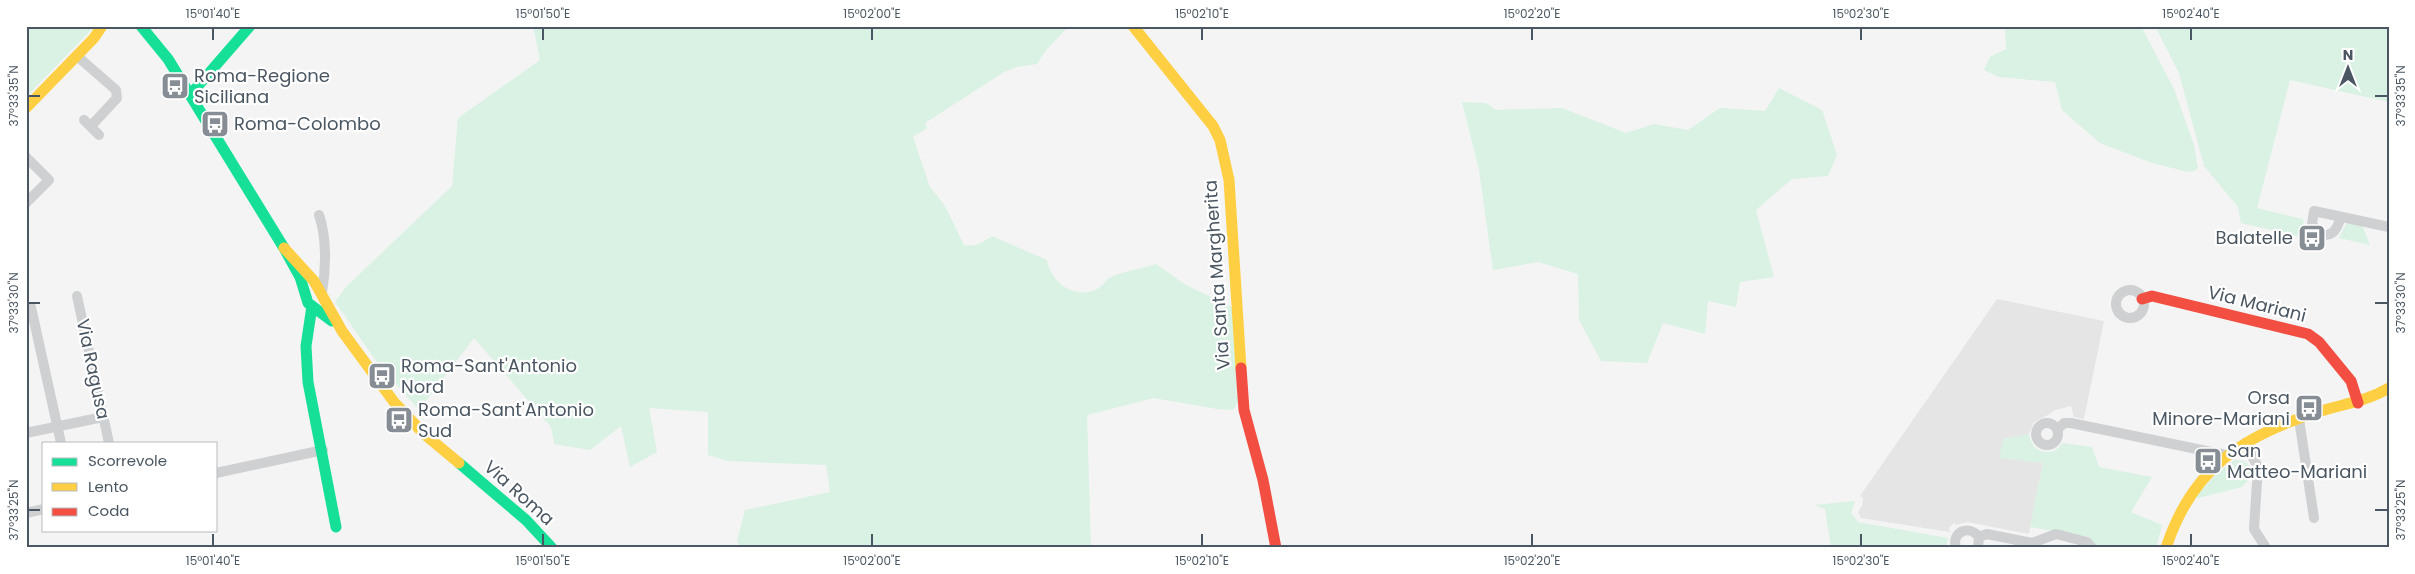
<svg xmlns="http://www.w3.org/2000/svg" width="2415" height="574" viewBox="0 0 2415 574" font-family="Poppins,sans-serif">
	<style>
		.education { fill: #e6e5e6 }
		.green { fill: #d9f2e3 }
		.lines { fill: none; stroke-linecap: round; stroke-linejoin: round }
		.street { stroke: #ced0d2; stroke-width: 10 }
		.fast { stroke: #16e098; stroke-width: 11 }
		.slow { stroke: #ffcf43; stroke-width: 11 }
		.jam { stroke: #f24e42; stroke-width: 11 }
		.ticks { fill: none; stroke: #4a5661; stroke-width: 2 }
		.labels { text-anchor: middle; stroke-width: 4.5; stroke-linejoin: round; paint-order: stroke }
		.poi-label { font-size: 18px; fill: #4a5661; stroke: #fff; text-anchor: start }
		.street-label { font-size: 18px; fill: #4a5661; stroke: #fff }
		.neatline { fill: none; stroke: #4a5661; stroke-width: 2 }
		.ticks-label { font-size: 12px; text-anchor: middle; fill: #4a5661 }
	</style>
	<rect width="100%" height="100%" fill="#f4f4f4"/>
	<polygon class="education" points="1997,299 2104,321 2084,419 2074,417 2071,406 2055,410 2050,414 2034,422 2029,434 2003,439 2025,462 2026,460 2043,463 2029,534 1967,522 1956,525 1954,523 1949,528 1950,532 1861,518 1858,512 1862,506 1863,498 1860,496"/>
	<g class="green">
		<polygon points="26,26 95,26 26,97"/>
		<path d="M533,26H1069L1046,50L1037,64L1017,67L1004,72L925,123L927,128L913,137L930,187L945,206L964,245C975,248 983,242 992,236L1047,260C1051,284 1077,301 1099,288C1104,285 1106,279 1111,277C1124,271 1141,269 1156,264L1186,285L1234,308L1239,401L1233,410L1217,409L1154,398L1087,415L1091,548H741L737,541L745,510L830,492L826,465L728,461L708,455V412L649,408L657,452L630,467L621,426L590,450L554,444L551,427L474,338L419,410L379,365L335,302L346,287L452,186L458,118L540,60Z"/>
		<polygon points="2005,26 2141,26 2174,89 2194,145 2198,168 2195,171 2188,172 2152,163 2100,143 2062,110 2055,82 1999,77 1984,70 1990,57 2006,49"/>
		<polygon points="2155,26 2389,26 2389,102 2290,80 2257,208 2303,219 2306,238 2241,223 2238,207 2204,166 2179,73"/>
		<polygon points="1779,88 1822,110 1837,155 1828,176 1792,179 1756,210 1774,277 1740,282 1736,307 1708,301 1705,334 1663,323 1647,363 1601,361 1579,320 1578,274 1538,262 1493,270 1479,170 1462,102 1486,103 1496,110 1562,108 1626,133 1654,124 1688,130 1720,108 1765,111"/>
		<polygon points="2347,222 2362,225 2370,245 2339,238"/>
		<path d="M2029,434C2031,448 2041,455 2055,451L2063,443L2092,447L2099,467L2152,477L2131,512L2162,525L2156,548H2097L2089,537L2030,527L2043,463L1999,458L2003,439Z"/>
		<path d="M2234,460C2243,460 2248,462 2252,470L2247,482L2242,487L2194,499L2214,476Z"/>
		<polygon points="1855,501 1851,513 1858,522 1948,538 1946,548 1831,548 1825,509 1814,505"/>
	</g>
	<g class="lines">
		<g class="street">
			<polyline points="77,56 116,90 117,98 91,126"/>
			<polyline points="84,120 99,135"/>
			<polyline points="26,157 49,180 26,203"/>
			<path d="M319,215C327,238 326,269 322,293"/>
			<path d="M2341,217C2337,229 2333,238 2319,234L2312,224L2314,211L2389,227"/>
			<circle cx="2130" cy="304" r="14"/>
			<polyline points="77,296 109,443"/>
			<polyline points="31,307 61,443"/>
			<polyline points="2299,419 2314,518"/>
			<circle cx="2047" cy="434" r="11"/>
			<polyline points="2058,429 2064,423 2071,423 2226,455"/>
			<polyline points="26,433 103,417"/>
			<polyline points="2245,443 2258,467 2254,529 2266,548"/>
			<polyline points="216,473 323,450"/>
			<polyline points="26,513 44,509"/>
			<polyline points="1979,537 1987,534 2032,543 2056,534 2087,542 2092,548"/>
			<path d="M1956,548C1951,532 1969,524 1979,537L1978,548"/>
		</g>
		<g class="fast">
			<polyline points="141,26 168,59 284,248 300,277 308,303 332,321"/>
			<polyline points="190,95 250,26"/>
			<polyline points="312,306 306,346 308,382 336,527"/>
			<polyline points="459,463 526,520 552,548"/>
		</g>
		<g class="slow">
			<polyline points="1133,26 1213,126 1220,140 1229,180 1241,368"/>
			<polyline points="26,108 94,38 102,26"/>
			<polyline points="284,248 314,281 342,331 394,402 423,433 459,463"/>
			<path d="M2166,548C2192,468 2243,435 2321,411C2344,404 2367,401 2389,388"/>
		</g>
		<g class="jam">
			<polyline points="2142,299 2152,296 2308,334 2319,342 2351,381 2358,403"/>
			<polyline points="1241,368 1244,410 1263,480 1276,548"/>
		</g>
	</g>
	<path class="ticks" d="M213,28V40M543,28V40M872,28V40M1202,28V40M1532,28V40M1861,28V40M2191,28V40M28,96H40M2375,96H2388M28,303H40M2375,303H2388M28,510H40M2375,510H2388M213,534V546M543,534V546M872,534V546M1202,534V546M1532,534V546M1861,534V546M2191,534V546"/>
	<defs>
		<symbol id="bus-square" viewBox="-11 -11 22 22"><rect x="-9" y="-9" width="18" height="18" rx="4" fill="#868d94" stroke="#fff"/><path d="M-5-6H5V4H4V6H2V4H-2V6H-4V4H-5ZM-3.5-4V0h7V-4ZM-3.5 1.2v1.5H-2V1.2ZM2 1.2v1.5H3.5V1.2Z" fill="#fff"/></symbol>
	</defs>
	<g fill-rule="evenodd">
		<use href="#bus-square" x="159" y="70" width="32" height="32"/>
		<use href="#bus-square" x="199" y="108" width="32" height="32"/>
		<use href="#bus-square" x="2296" y="222" width="32" height="32"/>
		<use href="#bus-square" x="366" y="360" width="32" height="32"/>
		<use href="#bus-square" x="2293" y="392" width="32" height="32"/>
		<use href="#bus-square" x="383" y="404" width="32" height="32"/>
		<use href="#bus-square" x="2192" y="445" width="32" height="32"/>
	</g>
	<g class="labels">
		<g class="poi-label">
			<text x="194" y="82">Roma-Regione<tspan x="194" dy="21">Siciliana</tspan></text>
			<text x="234" y="130">Roma-Colombo</text>
			<text x="2293" y="244" text-anchor="end">Balatelle</text>
			<text x="401" y="372">Roma-Sant'Antonio<tspan x="401" dy="21">Nord</tspan></text>
			<text x="2290" y="404" text-anchor="end">Orsa<tspan x="2290" dy="21">Minore-Mariani</tspan></text>
			<text x="418" y="416">Roma-Sant'Antonio<tspan x="418" dy="21">Sud</tspan></text>
			<text x="2227" y="457">San<tspan x="2227" dy="21">Matteo-Mariani</tspan></text>
		</g>
		<g class="street-label">
			<text transform="translate(1217 275) rotate(-94)" y="6">Via Santa Margherita</text>
			<text transform="translate(2257 304) rotate(14)" y="6">Via Mariani</text>
			<text transform="translate(93 369) rotate(78)" y="6">Via Ragusa</text>
			<text transform="translate(519 493) rotate(42)" y="6">Via Roma</text>
		</g>
	</g>
	<rect width="2415" height="574" fill="none" stroke="#ffffff" stroke-width="55"/>
	<rect x="42" y="442" width="175" height="90" fill="#ffffff" stroke="#b7bbc0"/>
	<rect x="52" y="458" width="25" height="8" fill="#16e098" stroke="#b7bbc0"/>
	<text x="88" y="466" font-size="15" fill="#4a5661">Scorrevole</text>
	<rect x="52" y="483" width="25" height="8" fill="#ffcf43" stroke="#b7bbc0"/>
	<text x="88" y="492" font-size="15" fill="#4a5661">Lento</text>
	<rect x="52" y="508" width="25" height="8" fill="#f24e42" stroke="#b7bbc0"/>
	<text x="88" y="516" font-size="15" fill="#4a5661">Coda</text>
	<g transform="translate(2348 68)" stroke="#ffffff" stroke-width="4" paint-order="stroke">
	<path d="M0-4L9 19L0 12L-9 19Z" fill="#4a5661"/>
	<text y="-8" font-size="14" font-weight="bold" text-anchor="middle" fill="#4a5661">N</text>
	</g>
	<rect x="28" y="28" width="2360" height="518" class="neatline"/>
	<g class="ticks-label">
		<text x="213" y="18">15°01'40"E</text>
		<text x="543" y="18">15°01'50"E</text>
		<text x="872" y="18">15°02'00"E</text>
		<text x="1202" y="18">15°02'10"E</text>
		<text x="1532" y="18">15°02'20"E</text>
		<text x="1861" y="18">15°02'30"E</text>
		<text x="2191" y="18">15°02'40"E</text>
		<text transform="translate(14 96) rotate(-90)" y="4">37°33'35"N</text>
		<text transform="translate(2401 96) rotate(-90)" y="4">37°33'35"N</text>
		<text transform="translate(14 303) rotate(-90)" y="4">37°33'30"N</text>
		<text transform="translate(2401 303) rotate(-90)" y="4">37°33'30"N</text>
		<text transform="translate(14 510) rotate(-90)" y="4">37°33'25"N</text>
		<text transform="translate(2401 510) rotate(-90)" y="4">37°33'25"N</text>
		<text x="213" y="565">15°01'40"E</text>
		<text x="543" y="565">15°01'50"E</text>
		<text x="872" y="565">15°02'00"E</text>
		<text x="1202" y="565">15°02'10"E</text>
		<text x="1532" y="565">15°02'20"E</text>
		<text x="1861" y="565">15°02'30"E</text>
		<text x="2191" y="565">15°02'40"E</text>
	</g>
</svg>
